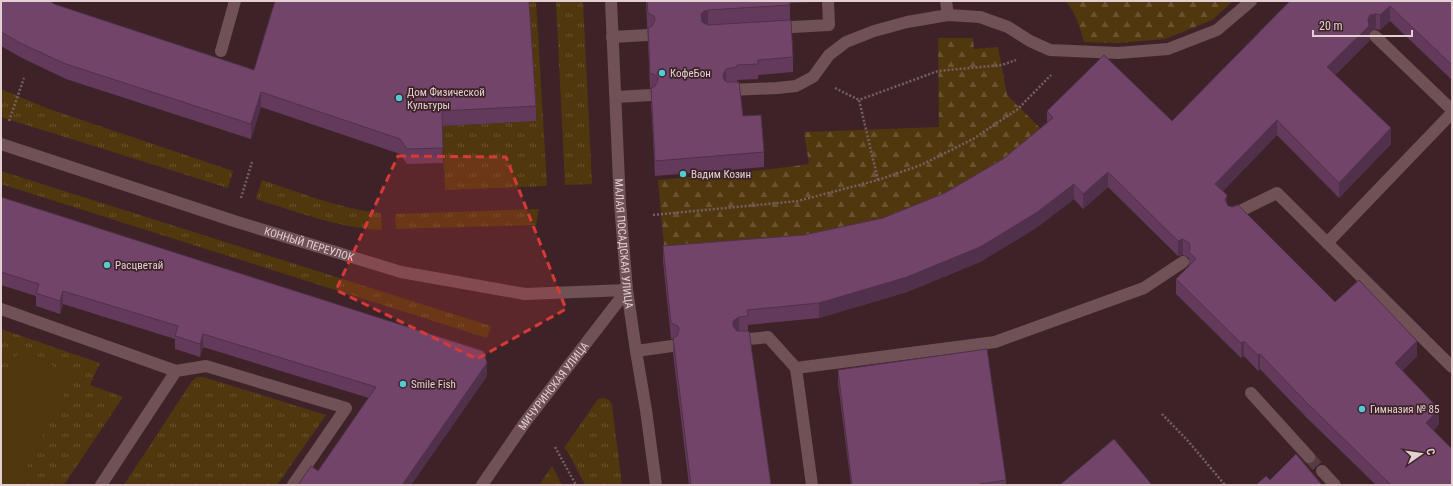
<svg xmlns="http://www.w3.org/2000/svg" width="1453" height="486" viewBox="0 0 1453 486" font-family="'Roboto Condensed',sans-serif">
	<style>
		.grass { fill: url(#grass-tufts) }
		.forest { fill: url(#forest-firs) }
		.pitch { fill: #50370e }
		.lines { fill: none; stroke-linecap: round; stroke-linejoin: round }
		.minor-tunnel { stroke: #563d42; stroke-width: 12; stroke-dasharray: 12 6; stroke-linecap: butt }
		.path { stroke: #776064; stroke-width: 2.5; stroke-dasharray: 2 2; stroke-linecap: butt }
		.minor { stroke: #6f5156; stroke-width: 12 }
		.wall { fill: #633a5b }
		.shaded-wall { fill: #50304a }
		.building { fill: #73446a; stroke: #50304a }
		.marked { fill: #d73939; fill-opacity: 0.2; stroke: #d73939; stroke-width: 3; stroke-dasharray: 8 5; stroke-linejoin: round }
		.poi-dot { fill: #51ccd2; stroke: #3d2328; stroke-width: 1.5 }
		.labels { text-anchor: middle; stroke-width: 3.5; stroke-linejoin: round; paint-order: stroke }
		.poi-label { font-size: 11px; fill: #e2d0d2; stroke: #3d2328; text-anchor: start }
		.street-label { font-size: 11px; fill: #e2d0d2; stroke: #3d2328 }
	</style>
	<defs>
		<pattern id="grass-tufts" width="24" height="20" patternUnits="userSpaceOnUse"><rect width="24" height="20" fill="#50370e"/><path d="M3 7l-1-3M5 7V3M7 7l1-3M15 17l-1-3M17 17v-4M19 17l1-3" fill="none" stroke="#695330"/></pattern>
		<pattern id="forest-firs" width="22" height="20" patternUnits="userSpaceOnUse"><rect width="22" height="20" fill="#50370e"/><path d="M5 1l3.5 6h-7zM16 11l3.5 6h-7z" fill="#695330"/></pattern>
	</defs>
	<rect width="100%" height="100%" fill="#3d2328"/>
	<g class="grass">
		<polygon points="528,1 536,1 547,186 445,190 442,126 536,121"/>
		<polygon points="556,1 583,1 592,184 565,185"/>
		<polygon points="1,89 49,109 233,171 228,188 1,117"/>
		<polygon points="1,171 491,326 487,338 1,184"/>
		<path d="M262,180C301,193 340,209 381,213L382,230C339,228 297,212 256,199Z"/>
		<polygon points="539,209 536,225 396,229 395,214"/>
		<polygon points="1,329 100,363 90,385 123,397 64,485 1,485"/>
		<polygon points="197,377 203,377 326,415 277,485 124,485 192,381"/>
		<polygon points="604,398 609,400 612,405 622,485 585,485 568,452 564,448 598,399"/>
		<polygon points="552,466 562,485 539,485"/>
	</g>
	<g class="forest">
		<path d="M1066,1H1233L1212,20L1165,39L1118,43L1084,42C1080,27 1076,14 1066,1Z"/>
		<polygon points="938,38 973,38 974,49 998,47 1007,95 1044,132 998,170 881,227 665,257 658,180 772,169 809,164 804,132 939,127"/>
	</g>
	<polygon class="pitch" points="20,349 73,376 18,485 4,485 1,483 1,386"/>
	<g class="lines">
		<polyline class="minor-tunnel" points="1309,457 1322,471"/>
		<g class="path">
			<polyline points="835,88 859,100"/>
			<polyline points="9,121 24,78"/>
			<polyline points="878,180 859,100 938,71 1002,65 1016,60"/>
			<polyline points="241,198 252,162"/>
			<polyline points="653,215 798,201 878,180 921,165 973,139 1018,109 1051,75"/>
			<polyline points="1162,414 1188,441 1225,485"/>
			<polyline points="555,447 576,485"/>
		</g>
		<g class="minor">
			<path id="s1" d="M611,1L620,204L627,290L636,351L646,410L656,485"/>
			<polyline points="946,1 948,15"/>
			<polyline points="775,28 829,25 828,1"/>
			<polyline points="1375,36 1452,110"/>
			<polyline points="612,37 648,35"/>
			<polyline points="221,51 235,1"/>
			<polyline points="730,90 777,88 796,86 813,77 829,55 846,42 874,31 907,22 948,15 980,17 1008,27 1030,41 1050,50 1118,53 1168,49 1217,30 1251,1"/>
			<polyline points="616,97 651,95"/>
			<path id="s2" d="M1,144L234,221L401,272L525,294L627,290"/>
			<polyline points="1232,215 1277,193 1452,367"/>
			<polyline points="1327,243 1452,113"/>
			<polyline points="1,309 176,371 101,485"/>
			<polyline points="740,340 768,337 796,368 995,342 1144,288 1183,262"/>
			<polyline points="636,351 672,346"/>
			<polyline points="796,368 812,485"/>
			<polyline points="176,371 206,366 346,408 293,485"/>
			<polyline points="1251,393 1309,457"/>
			<polyline points="1322,471 1335,485"/>
			<path id="s3" d="M482,485L526,421L627,290"/>
		</g>
	</g>
	<g class="wall">
		<polygon points="1,1 54,4 254,70 536,106 536,121 442,126 443,163 407,164 400,154 261,107 251,139 66,79 22,58 1,46"/>
		<polygon points="646,1 814,1 814,2 790,3 790,20 793,57 793,72 758,75 758,79 737,80 743,116 764,152 764,167 655,176 651,102 651,88 650,88"/>
		<polygon points="1290,1 1452,1 1452,80 1390,21 1380,30 1376,29 1370,31 1369,41 1335,75 1391,144 1339,198 1277,135 1223,191 1228,206 1335,302 1417,356 1402,371 1439,424 1434,430 1452,485 1376,485 1306,417 1260,369 1258,371 1244,356 1241,358 1176,294 1176,279 1189,266 1189,258 1183,255 1178,256 1108,187 1083,209 1074,199 1036,228 980,262 907,292 819,318 748,325 748,331 771,485 689,485 673,353 673,339 671,339 663,261 663,246 804,235 883,218 945,193 1003,159 1047,123 1047,111 1172,121"/>
		<polygon points="1,197 487,376 411,485 298,485 318,471 369,398 203,347 200,357 175,349 175,339 63,304 60,314 36,306 36,296 1,285"/>
		<polygon points="838,370 1006,480 1006,485 851,485 838,383"/>
	</g>
	<g class="shaded-wall">
		<polygon points="1390,6 1390,21 1380,30 1380,15"/>
		<polygon points="708,10 708,25 701,29 701,14 704,11"/>
		<polygon points="1376,14 1376,29 1370,31 1369,41 1327,82 1327,67 1368,19 1370,15"/>
		<polygon points="726,69 726,84 723,75"/>
		<polygon points="261,92 261,107 251,139 251,124"/>
		<polygon points="1277,120 1277,135 1215,199 1215,184"/>
		<polygon points="1391,128 1391,144 1339,198 1339,183"/>
		<polygon points="1108,172 1108,187 1083,209 1083,194"/>
		<polygon points="1074,184 1074,199 1036,228 980,262 907,292 819,318 819,303"/>
		<polygon points="1227,195 1227,210 1225,200"/>
		<polygon points="1183,239 1183,255 1178,256 1178,241"/>
		<polygon points="63,291 63,304 60,314 60,301"/>
		<polygon points="739,317 739,333 733,337 733,321"/>
		<polygon points="203,334 203,347 200,357 200,344"/>
		<polygon points="1244,341 1244,356 1241,358 1241,343"/>
		<polygon points="1417,341 1417,356 1395,378 1395,363"/>
		<polygon points="1260,354 1260,369 1258,371 1258,355"/>
		<polygon points="487,363 487,376 411,485 402,485"/>
		<polygon points="1439,409 1439,424 1426,438 1426,423"/>
	</g>
	<g class="building">
		<polygon points="1,1 50,1 54,4 254,70 275,1 529,1 536,106 442,111 443,148 407,149 400,139 261,92 251,124 66,64 22,44 1,32"/>
		<polygon points="647,1 790,1 790,5 708,10 704,11 701,14 702,22 708,25 791,20 793,57 758,60 758,64 737,65 737,67 726,69 723,75 724,80 727,82 739,82 743,116 761,115 764,152 655,161 651,88 655,86 658,80 657,76 650,73 648,28 652,26 655,20 654,16 648,13"/>
		<polygon points="1290,1 1452,1 1452,65 1390,6 1380,15 1376,14 1370,15 1368,19 1369,26 1327,67 1391,128 1339,183 1277,120 1215,184 1227,195 1225,200 1228,206 1232,207 1238,205 1335,302 1359,280 1417,341 1395,363 1439,409 1426,423 1452,449 1452,485 1391,485 1306,402 1260,354 1258,355 1244,341 1241,343 1176,279 1196,259 1189,252 1190,247 1189,243 1183,239 1178,241 1108,172 1083,194 1074,184 1036,213 980,247 907,277 819,303 747,310 748,316 739,317 733,321 733,326 737,331 749,331 771,485 691,485 673,338 677,336 679,330 678,326 671,323 663,246 804,235 883,218 945,193 1003,159 1053,118 1047,111 1104,55 1172,121"/>
		<polygon points="1,197 483,351 487,363 402,485 298,485 311,466 318,471 376,387 203,334 200,344 175,336 178,326 63,291 60,301 36,293 39,284 1,272"/>
		<polygon points="987,349 1006,480 974,485 852,485 838,370"/>
		<polygon points="1114,439 1152,485 1061,485 1061,484"/>
		<polygon points="1296,454 1322,485 1256,485 1266,476 1270,480"/>
	</g>
	<path class="marked" d="M398,156L506,157L566,309L477,359L336,290Z"/>
	<g class="poi-dot">
		<circle cx="662" cy="73" r="4"/>
		<circle cx="399" cy="98" r="4"/>
		<circle cx="683" cy="174" r="4"/>
		<circle cx="107" cy="265" r="4"/>
		<circle cx="403" cy="384" r="4"/>
		<circle cx="1362" cy="409" r="4"/>
	</g>
	<g class="labels">
		<g class="poi-label">
			<text x="670" y="77">КофеБон</text>
			<text x="407" y="96">Дом Физической<tspan x="407" dy="13">Культуры</tspan></text>
			<text x="691" y="178">Вадим Козин</text>
			<text x="115" y="269">Расцветай</text>
			<text x="411" y="388">Smile Fish</text>
			<text x="1370" y="413">Гимназия № 85</text>
		</g>
		<g class="street-label">
			<text dy="4" stroke="none"><textPath href="#s2" startOffset="324">КОННЫЙ ПЕРЕУЛОК</textPath></text>
			<text dy="4" stroke="none"><textPath href="#s1" startOffset="243">МАЛАЯ ПОСАДСКАЯ УЛИЦА</textPath></text>
			<text dy="4" stroke="none"><textPath href="#s3" startOffset="122">МИЧУРИНСКАЯ УЛИЦА</textPath></text>
		</g>
	</g>
	<rect width="1453" height="486" fill="none" stroke="#e2d0d2" stroke-width="4"/>
	<g transform="translate(1421 454) rotate(77)" stroke="#3d2328" stroke-width="3" paint-order="stroke">
	<path d="M0-3L7 15L0 10L-7 15Z" fill="#e2d0d2"/>
	<text y="-6" font-size="11" font-weight="bold" text-anchor="middle" fill="#e2d0d2">С</text>
	</g>
	<path d="M1313 30v6h99v-6" fill="none" stroke="#e2d0d2" stroke-width="2"/>
	<text x="1319" y="30" font-size="12" fill="#e2d0d2" stroke="#3d2328" stroke-width="3" paint-order="stroke">20 m</text>
</svg>
